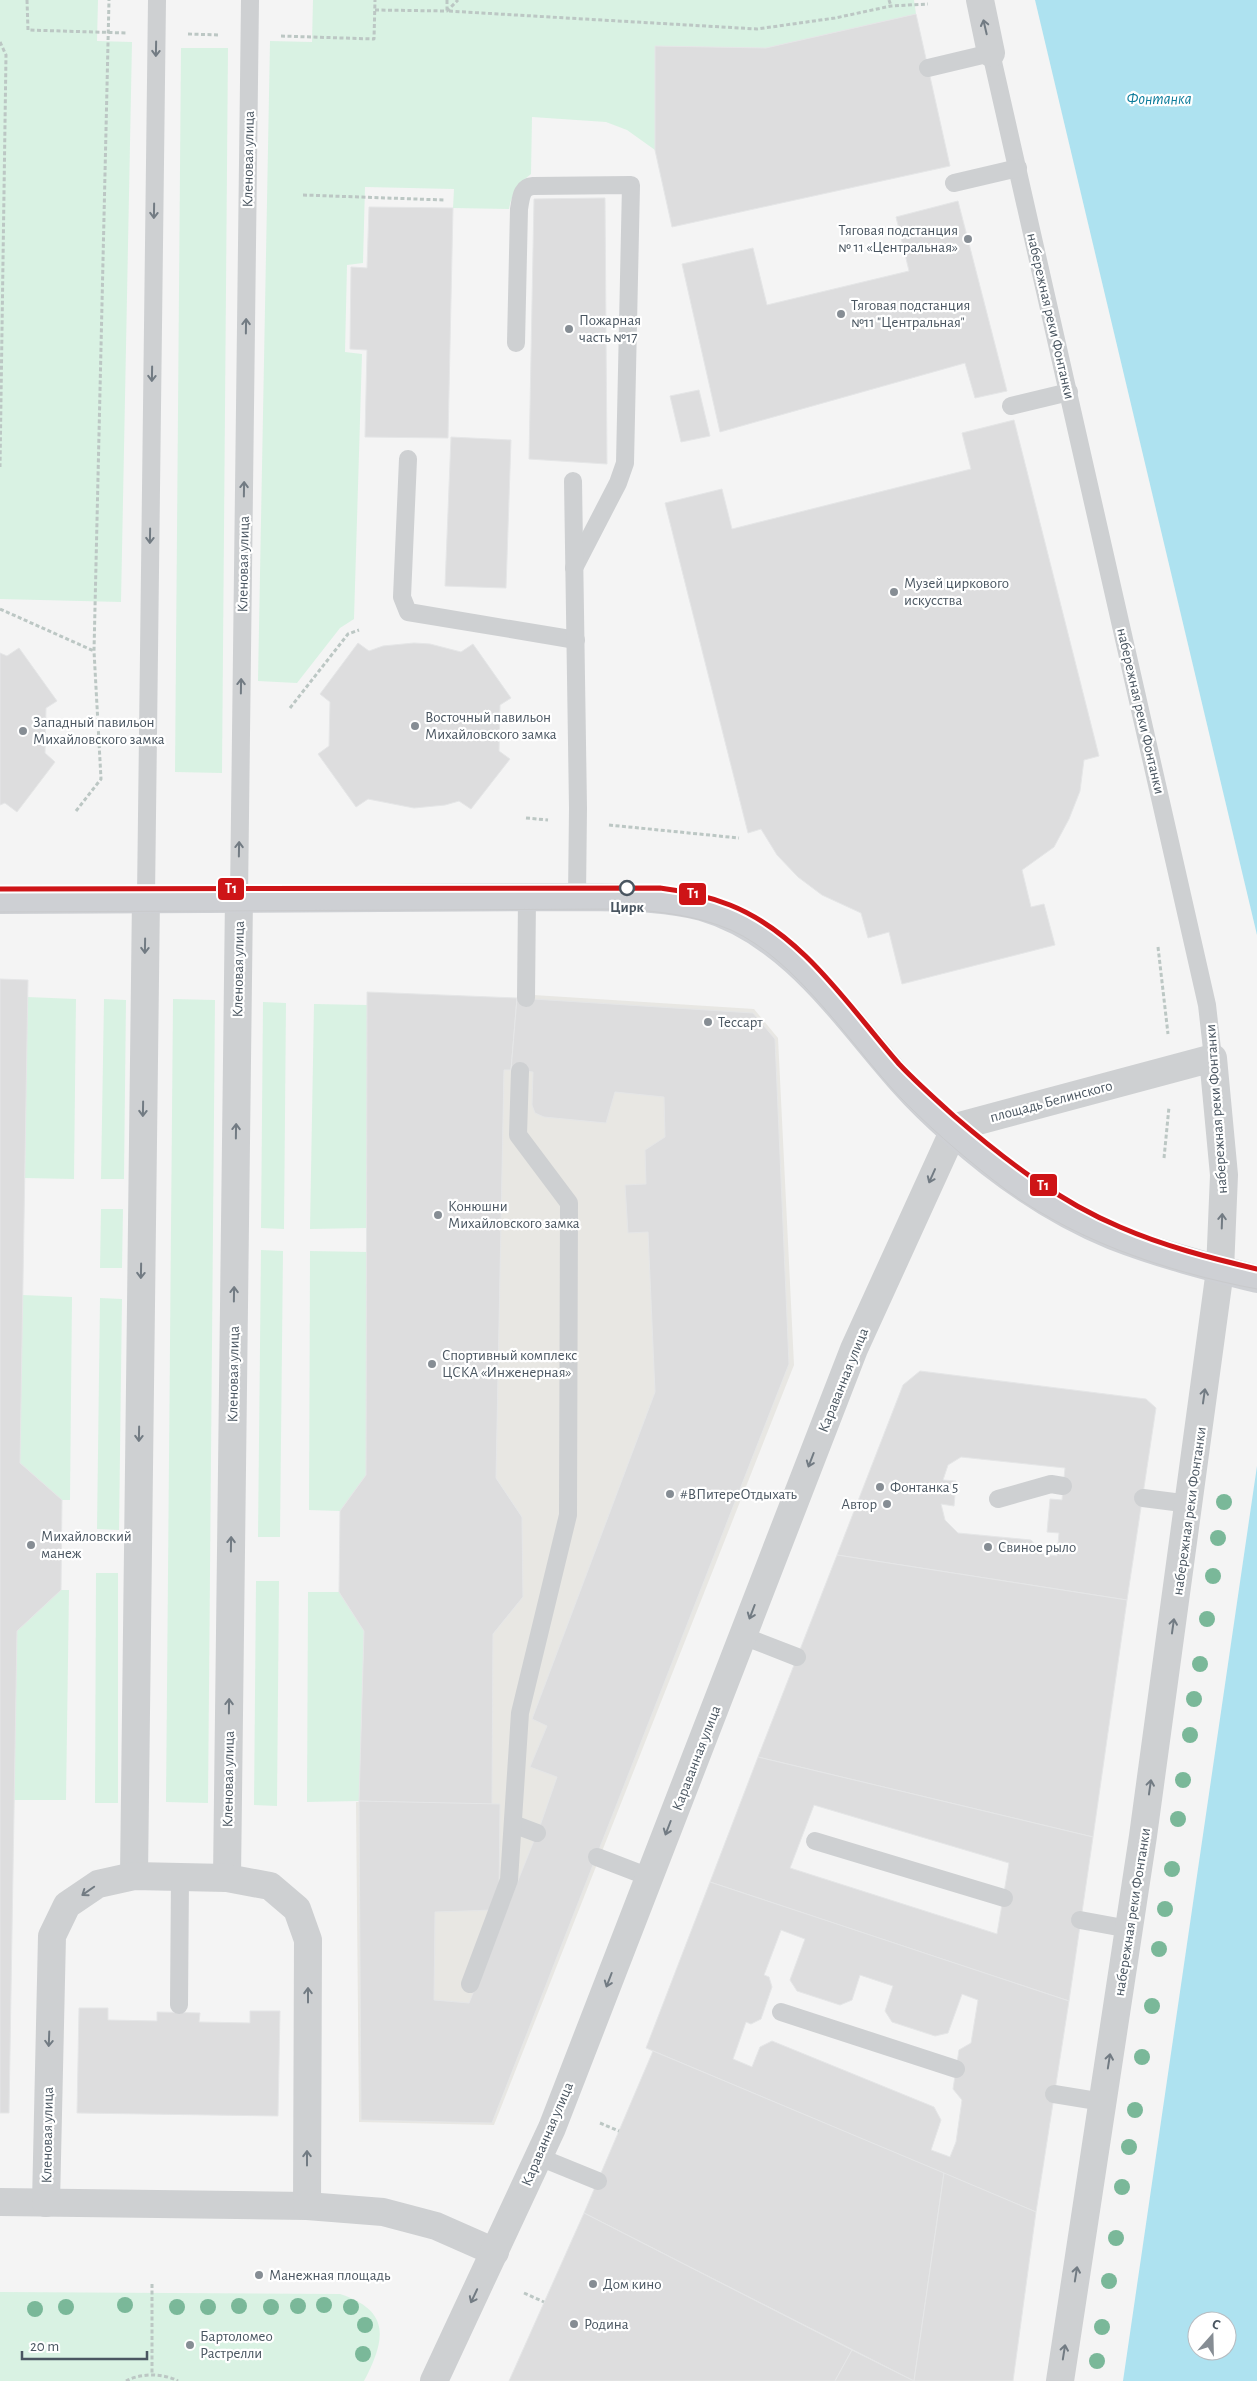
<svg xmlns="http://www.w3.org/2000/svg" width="1257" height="2381" viewBox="0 0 1257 2381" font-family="'Alegreya Sans',sans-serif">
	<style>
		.commercial { fill: #e8e7e3 }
		.green { fill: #d9f2e3 }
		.water { fill: #aee2f0; fill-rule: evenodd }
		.building { fill: #ddddde; stroke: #e5e6e7; fill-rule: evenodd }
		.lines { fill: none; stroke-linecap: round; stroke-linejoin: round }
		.path { stroke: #bcc7c4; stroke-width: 3; stroke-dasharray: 4 2.5; stroke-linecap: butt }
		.service { stroke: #ced0d2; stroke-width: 18 }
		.minor { stroke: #ced0d2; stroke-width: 28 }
		.tertiary { stroke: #ced0d2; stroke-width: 28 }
		.secondary { stroke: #ced0d4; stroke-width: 28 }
		.tram { stroke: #c9cacc; stroke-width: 1 }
		.tram-1-casing { stroke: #fff; stroke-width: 9 }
		.tram-1 { stroke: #ce1417; stroke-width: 5 }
		.tree { fill: #7ab899 }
		.oneway { stroke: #727b83 }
		.poi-dot { fill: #868d94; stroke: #fff; stroke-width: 2 }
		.stop-dot { fill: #fff; stroke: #4a5661; stroke-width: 2.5 }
		.labels { text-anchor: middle; stroke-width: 4.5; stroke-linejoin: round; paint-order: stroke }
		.street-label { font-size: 15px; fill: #4a5661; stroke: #fff }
		.poi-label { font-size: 15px; fill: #4a5661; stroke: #fff; text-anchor: start }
		.stop-label { font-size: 15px; font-weight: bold; fill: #4a5661; stroke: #fff }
		.water-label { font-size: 16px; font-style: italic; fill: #0c7c9b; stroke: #fff }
		.line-badge { stroke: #fff; stroke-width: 2 }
		.badge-label { font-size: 14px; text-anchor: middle; font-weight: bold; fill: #fff }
	</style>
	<rect width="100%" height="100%" fill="#f4f4f4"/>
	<polygon class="commercial" points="518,994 754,1009 778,1038 794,1365 494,2125 359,2122 356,1802 491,1805 493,1634 523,1597 522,1517 496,1478 504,1070 511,1070"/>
	<g class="green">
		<polygon points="0,0 98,0 97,41 132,42 121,602 0,599"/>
		<path d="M313,0H914L916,14L766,48L656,46L655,150L627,130L606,122L532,117L531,174C518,184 512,193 509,209L453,208L454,189L365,187L363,263L347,265L345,352L362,354L354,619L340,628L297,683L258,681L270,41L312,42Z"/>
		<polygon points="181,48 228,48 222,773 175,772"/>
		<polygon points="27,997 76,999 74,1179 25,1178"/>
		<polygon points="104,999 126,1000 124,1179 101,1179"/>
		<polygon points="173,999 215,1000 208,1803 166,1802"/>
		<polygon points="263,1002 286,1003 284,1229 261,1228"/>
		<polygon points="314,1004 367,1005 367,1228 310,1229"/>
		<polygon points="101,1209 123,1209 122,1268 100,1268"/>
		<polygon points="261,1250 283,1251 280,1537 258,1537"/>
		<polygon points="310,1251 367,1252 366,1475 340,1511 309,1510"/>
		<polygon points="22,1295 72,1297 70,1500 62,1500 20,1463"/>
		<polygon points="100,1298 122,1299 119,1530 97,1529"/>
		<polygon points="96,1573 118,1573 118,1803 95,1803"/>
		<polygon points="256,1581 279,1581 277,1806 254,1805"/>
		<polygon points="61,1590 69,1590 66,1800 14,1800 17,1631"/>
		<polygon points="308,1592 339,1592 364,1631 359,1801 307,1802"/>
		<path d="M0,2292L340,2294C392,2311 385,2341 364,2381H0Z"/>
	</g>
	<g class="water">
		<polygon points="1035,0 1257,0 1257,935"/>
		<path d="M1257,1466V2381H1123ZM1197,2321H1227V2351H1197Z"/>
	</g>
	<g class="building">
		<polygon points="916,14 950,166 672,227 655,150 655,46 766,48"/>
		<polygon points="605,198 607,464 529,459 534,199"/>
		<polygon points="958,201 1007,391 975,398 965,363 720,432 682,264 753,248 767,305 909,271 896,217"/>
		<polygon points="369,207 453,208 448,438 365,437 367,350 350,349 351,267 367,268"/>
		<polygon points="699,390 710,436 681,442 670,396"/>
		<polygon points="1014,420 1099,756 1084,760 1080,791 1069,819 1054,847 1022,870 1031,907 1044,904 1055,945 902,984 889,932 868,938 861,913 822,895 798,877 777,855 761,829 748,833 665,503 722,489 732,529 971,469 962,433"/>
		<polygon points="451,437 511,440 506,588 445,586"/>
		<polygon points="358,643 369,651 383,646 414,643 430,644 461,652 473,644 511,698 500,705 499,751 510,759 471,809 459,801 445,805 414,808 368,799 356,807 318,754 329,746 330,702 320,694"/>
		<polygon points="19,648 57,701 46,708 45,753 55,762 17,812 5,803 0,805 0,653 7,656"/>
		<polygon points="0,979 28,980 20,1463 62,1500 61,1590 17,1631 9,2113 0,2113"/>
		<polygon points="367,992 517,998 511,1070 504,1070 496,1478 522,1517 523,1597 493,1634 492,1805 359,1801 364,1631 339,1592 340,1511 366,1475"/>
		<polygon points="517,998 753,1013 775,1039 789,1364 492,2123 361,2120 359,1801 500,1804 499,1891 492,1910 435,1912 434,2000 469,2003 541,1823 557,1777 530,1767 547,1726 532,1719 655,1392 648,1232 628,1233 625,1185 646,1184 645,1150 665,1137 664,1097 615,1092 606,1123 544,1117 535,1113 532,1105 533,1072 511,1070"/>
		<path d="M920,1371L1146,1399L1156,1408L1127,1600L837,1555L903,1385ZM961,1457L1065,1468L1062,1500L1050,1499L1047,1532L1059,1533L1057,1556L1043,1554L1031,1540L958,1533L945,1520L941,1504L954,1506L956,1481L943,1480L948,1465Z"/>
		<polygon points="837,1555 1127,1600 1093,1837 758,1757"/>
		<path d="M758,1757L1093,1837L1069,2001L710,1882ZM814,1805L1009,1863L997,1934L790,1868Z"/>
		<path d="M710,1882L1069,2001L1036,2212L646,2048ZM781,1930L805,1939L790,1980L797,1991L840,2005L852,2000L860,1975L893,1986L885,2011L892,2022L935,2036L948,2033L962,1994L978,2000L971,2043L959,2050L953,2089L962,2100L956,2142L950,2157L931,2150L941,2120L934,2107L772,2041L760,2047L752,2067L733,2059L746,2022L751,2024L761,2019L772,1987L769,1977L764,1975Z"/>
		<polygon points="79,2008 108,2008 108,2020 157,2021 157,2012 200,2013 199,2022 250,2023 250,2011 280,2011 278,2116 77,2113"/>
		<polygon points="653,2051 944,2173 914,2381 584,2213"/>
		<polygon points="944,2173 1036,2212 1013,2381 914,2381"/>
		<polygon points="584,2213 852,2350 835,2381 509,2381"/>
		<polygon points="852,2350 914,2381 915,2381 835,2381"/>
	</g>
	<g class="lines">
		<g class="path">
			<polyline points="27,0 28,30 127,33"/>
			<polyline points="447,0 447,11 757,29 835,18 891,6 928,4"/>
			<polyline points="889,0 891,6"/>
			<polyline points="375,10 447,11 458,0"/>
			<polyline points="188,34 220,35"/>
			<polyline points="281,36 374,39 375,0"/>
			<polyline points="0,42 6,55 0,467"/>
			<polyline points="303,195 444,200"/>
			<polyline points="0,609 94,651"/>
			<polyline points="290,708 348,634 359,630"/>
			<polyline points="76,811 101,779 94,651 109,0"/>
			<polyline points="526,818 548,820"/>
			<polyline points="609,825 739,838"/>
			<polyline points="1158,947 1168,1034"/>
			<polyline points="1164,1158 1169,1107"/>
			<polyline points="600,2123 619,2131"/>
			<polyline points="152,2284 152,2375"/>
			<polyline points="524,2293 544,2302"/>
			<path d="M126,2381C140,2373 163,2373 178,2381"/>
		</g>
		<g class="service">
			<polyline points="928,68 991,53 1207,1005 1213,1058"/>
			<polyline points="954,183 1018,168"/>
			<path d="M516,343L519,209C521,198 521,187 533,186L631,185L625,463L618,483L574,568"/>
			<polyline points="1011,406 1069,392"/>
			<polyline points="408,459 402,597 408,612 576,640"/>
			<polyline points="573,481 578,808 577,897"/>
			<polyline points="146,897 157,0"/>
			<polyline points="239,897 250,0"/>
			<polyline points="526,998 527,898"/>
			<polyline points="1143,1498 1190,1504"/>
			<polyline points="998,1499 1051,1484 1063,1486"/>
			<polyline points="743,1636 797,1657"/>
			<polyline points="513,1824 537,1833"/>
			<polyline points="815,1841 1004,1898"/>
			<polyline points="597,1857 649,1877"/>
			<polyline points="1080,1920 1129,1929"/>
			<polyline points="470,1984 509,1880 520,1713 568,1515 569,1203 518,1135 520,1071"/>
			<polyline points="179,2005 180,1877"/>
			<polyline points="781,2012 956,2069"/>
			<polyline points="1054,2094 1103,2102"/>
			<polyline points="539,2157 598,2181"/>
		</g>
		<g class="minor">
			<polyline points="980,0 991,53"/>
			<polyline points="953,1132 963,1125 1213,1058 1224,1175 1220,1270"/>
			<polyline points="134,1876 146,897"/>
			<polyline points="227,1878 239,897"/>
			<polyline points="0,2202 307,2206 383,2212 436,2226 495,2252"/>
			<polyline points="46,2203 52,1936 67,1905 98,1884 134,1876 227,1878 270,1886 297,1909 308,1940 307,2206"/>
		</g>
		<g class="tertiary">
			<polyline points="434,2381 552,2128 854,1349 953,1132"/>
			<polyline points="1060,2381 1143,1836 1220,1270"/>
		</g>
		<path class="secondary" d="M0,900L577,897C619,898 661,896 702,907C792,933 845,1018 904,1084C919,1101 936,1117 953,1132C1000,1174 1054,1212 1113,1236C1159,1254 1209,1267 1257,1279"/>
		<path class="tram" d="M0,912L627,909C663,912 698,916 731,930C797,960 849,1043 898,1095C927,1125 959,1153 992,1179C1065,1238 1166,1272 1257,1289"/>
		<defs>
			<path id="tram-1" d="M0,889L660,888C684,891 707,896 730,905C803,934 849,1007 899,1064C916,1082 935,1099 954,1116C1004,1159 1058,1201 1120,1227C1164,1246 1210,1258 1257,1269"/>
		</defs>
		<use href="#tram-1" class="tram-1-casing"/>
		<use href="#tram-1" class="tram-1"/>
	</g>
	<g class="tree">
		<circle cx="1224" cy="1502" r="8"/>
		<circle cx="1218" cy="1538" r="8"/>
		<circle cx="1213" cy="1576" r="8"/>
		<circle cx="1207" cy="1619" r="8"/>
		<circle cx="1200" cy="1664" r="8"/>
		<circle cx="1194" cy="1699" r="8"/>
		<circle cx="1190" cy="1735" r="8"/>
		<circle cx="1183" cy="1780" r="8"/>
		<circle cx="1178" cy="1819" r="8"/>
		<circle cx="1172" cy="1869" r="8"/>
		<circle cx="1165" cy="1909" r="8"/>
		<circle cx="1159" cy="1949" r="8"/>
		<circle cx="1152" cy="2006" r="8"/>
		<circle cx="1142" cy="2057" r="8"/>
		<circle cx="1135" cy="2110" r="8"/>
		<circle cx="1129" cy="2147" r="8"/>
		<circle cx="1122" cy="2187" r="8"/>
		<circle cx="1116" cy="2238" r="8"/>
		<circle cx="1109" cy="2281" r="8"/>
		<circle cx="125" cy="2305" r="8"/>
		<circle cx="324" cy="2305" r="8"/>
		<circle cx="239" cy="2306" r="8"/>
		<circle cx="298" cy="2306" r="8"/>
		<circle cx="66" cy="2307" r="8"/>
		<circle cx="177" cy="2307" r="8"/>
		<circle cx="208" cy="2307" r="8"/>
		<circle cx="271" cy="2307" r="8"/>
		<circle cx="351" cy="2307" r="8"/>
		<circle cx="35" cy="2309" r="8"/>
		<circle cx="365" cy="2325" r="8"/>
		<circle cx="1102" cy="2327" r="8"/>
		<circle cx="363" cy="2354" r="8"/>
		<circle cx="1097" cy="2361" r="8"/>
	</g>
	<defs><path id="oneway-shaft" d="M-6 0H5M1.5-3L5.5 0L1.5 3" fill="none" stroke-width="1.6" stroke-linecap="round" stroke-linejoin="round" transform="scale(1.25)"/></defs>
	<g class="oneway">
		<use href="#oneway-shaft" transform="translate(985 27) rotate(-103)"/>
		<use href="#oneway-shaft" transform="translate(156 49) rotate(91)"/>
		<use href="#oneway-shaft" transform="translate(154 211) rotate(91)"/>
		<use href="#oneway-shaft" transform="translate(246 326) rotate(-89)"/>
		<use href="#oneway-shaft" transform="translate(152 374) rotate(91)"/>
		<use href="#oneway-shaft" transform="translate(244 489) rotate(-89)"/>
		<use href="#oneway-shaft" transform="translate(150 536) rotate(91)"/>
		<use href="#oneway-shaft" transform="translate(241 686) rotate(-89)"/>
		<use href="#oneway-shaft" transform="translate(239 849) rotate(-89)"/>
		<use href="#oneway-shaft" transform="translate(145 946) rotate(91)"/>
		<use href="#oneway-shaft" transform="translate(143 1109) rotate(91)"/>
		<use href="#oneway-shaft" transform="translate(236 1131) rotate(-89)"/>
		<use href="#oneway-shaft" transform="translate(932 1176) rotate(114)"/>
		<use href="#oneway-shaft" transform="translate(1222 1221) rotate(-88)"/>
		<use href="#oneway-shaft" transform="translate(141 1271) rotate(91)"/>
		<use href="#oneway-shaft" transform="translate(234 1294) rotate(-89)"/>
		<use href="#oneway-shaft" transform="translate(1204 1396) rotate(-82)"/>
		<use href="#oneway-shaft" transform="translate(139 1434) rotate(91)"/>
		<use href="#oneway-shaft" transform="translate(811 1460) rotate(111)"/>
		<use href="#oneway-shaft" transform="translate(231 1544) rotate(-89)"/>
		<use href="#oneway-shaft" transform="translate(752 1612) rotate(111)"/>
		<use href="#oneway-shaft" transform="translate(1173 1626) rotate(-82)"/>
		<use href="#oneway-shaft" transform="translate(229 1706) rotate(-89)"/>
		<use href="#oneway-shaft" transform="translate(1150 1787) rotate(-82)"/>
		<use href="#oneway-shaft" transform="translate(668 1828) rotate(111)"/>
		<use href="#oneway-shaft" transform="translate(88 1891) rotate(145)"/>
		<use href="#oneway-shaft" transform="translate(609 1980) rotate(111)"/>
		<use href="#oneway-shaft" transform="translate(308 1995) rotate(-90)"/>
		<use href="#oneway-shaft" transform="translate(49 2039) rotate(92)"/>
		<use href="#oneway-shaft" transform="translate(1109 2061) rotate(-81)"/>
		<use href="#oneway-shaft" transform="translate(307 2158) rotate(-90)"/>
		<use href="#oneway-shaft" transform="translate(1076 2274) rotate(-81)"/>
		<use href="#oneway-shaft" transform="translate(474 2296) rotate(115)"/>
		<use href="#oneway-shaft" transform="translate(1064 2352) rotate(-81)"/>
	</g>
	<g class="poi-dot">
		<circle cx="968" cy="239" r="5"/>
		<circle cx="841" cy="314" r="5"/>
		<circle cx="569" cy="329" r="5"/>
		<circle cx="894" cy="592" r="5"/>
		<circle cx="415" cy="726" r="5"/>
		<circle cx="23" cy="731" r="5"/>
		<circle cx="708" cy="1022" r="5"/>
		<circle cx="438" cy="1215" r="5"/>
		<circle cx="432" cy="1364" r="5"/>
		<circle cx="880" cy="1487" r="5"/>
		<circle cx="670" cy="1494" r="5"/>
		<circle cx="887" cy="1504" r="5"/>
		<circle cx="31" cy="1545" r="5"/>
		<circle cx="988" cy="1547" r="5"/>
		<circle cx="259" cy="2275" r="5"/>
		<circle cx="593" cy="2284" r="5"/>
		<circle cx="574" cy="2324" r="5"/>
		<circle cx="190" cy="2345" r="5"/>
	</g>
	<circle class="stop-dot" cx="627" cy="888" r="7"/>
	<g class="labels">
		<g class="street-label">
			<text transform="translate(248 159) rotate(-89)" y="5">Кленовая улица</text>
			<text transform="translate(1051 316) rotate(77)" y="5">набережная реки Фонтанки</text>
			<text transform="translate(243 564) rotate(-89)" y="5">Кленовая улица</text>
			<text transform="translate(1141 711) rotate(77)" y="5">набережная реки Фонтанки</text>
			<text transform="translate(238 969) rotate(-89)" y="5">Кленовая улица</text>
			<text transform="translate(1051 1101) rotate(-15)" y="5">площадь Белинского</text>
			<text transform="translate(1216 1109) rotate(-94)" y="5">набережная реки Фонтанки</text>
			<text transform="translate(233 1374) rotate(-89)" y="5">Кленовая улица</text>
			<text transform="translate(843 1380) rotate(-68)" y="5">Караванная улица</text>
			<text transform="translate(1189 1511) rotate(-82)" y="5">набережная реки Фонтанки</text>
			<text transform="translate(696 1758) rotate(-69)" y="5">Караванная улица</text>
			<text transform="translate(228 1779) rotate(-89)" y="5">Кленовая улица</text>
			<text transform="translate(1132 1912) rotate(-81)" y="5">набережная реки Фонтанки</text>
			<text transform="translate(547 2134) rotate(-67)" y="5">Караванная улица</text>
			<text transform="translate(47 2135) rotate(-89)" y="5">Кленовая улица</text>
		</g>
		<g class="poi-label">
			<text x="958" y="235" text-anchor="end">Тяговая подстанция<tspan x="958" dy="17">№ 11 «Центральная»</tspan></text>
			<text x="851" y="310">Тяговая подстанция<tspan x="851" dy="17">№11 "Центральная"</tspan></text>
			<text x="579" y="325">Пожарная<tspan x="579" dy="17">часть №17</tspan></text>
			<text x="904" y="588">Музей циркового<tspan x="904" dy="17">искусства</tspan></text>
			<text x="425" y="722">Восточный павильон<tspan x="425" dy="17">Михайловского замка</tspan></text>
			<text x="33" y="727">Западный павильон<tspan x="33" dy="17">Михайловского замка</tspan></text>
			<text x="718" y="1027">Тессарт</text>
			<text x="448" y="1211">Конюшни<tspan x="448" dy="17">Михайловского замка</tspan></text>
			<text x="442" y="1360">Спортивный комплекс<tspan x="442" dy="17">ЦСКА «Инженерная»</tspan></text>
			<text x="890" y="1492">Фонтанка 5</text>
			<text x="680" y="1499">#ВПитереОтдыхать</text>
			<text x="877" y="1509" text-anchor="end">Автор</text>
			<text x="41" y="1541">Михайловский<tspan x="41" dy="17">манеж</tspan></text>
			<text x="998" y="1552">Свиное рыло</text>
			<text x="269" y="2280">Манежная площадь</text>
			<text x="603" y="2289">Дом кино</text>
			<text x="584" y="2329">Родина</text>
			<text x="200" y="2341">Бартоломео<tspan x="200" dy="17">Растрелли</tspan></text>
		</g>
		<g class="stop-label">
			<text x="627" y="912">Цирк</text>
		</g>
		<g class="water-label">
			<text x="1159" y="104">Фонтанка</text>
		</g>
	</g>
	<g class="line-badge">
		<rect x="217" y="877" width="28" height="24" rx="5" fill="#ce1417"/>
		<rect x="678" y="882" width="29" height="24" rx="5" fill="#ce1417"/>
		<rect x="1029" y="1173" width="29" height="24" rx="5" fill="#ce1417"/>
	</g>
	<g class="badge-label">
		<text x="231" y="893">Т1</text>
		<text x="693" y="898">Т1</text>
		<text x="1043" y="1190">Т1</text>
	</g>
	<g transform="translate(1212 2336) rotate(20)"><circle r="24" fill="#ffffff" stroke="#b7bbc0"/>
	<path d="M0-4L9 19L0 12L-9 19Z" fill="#868d94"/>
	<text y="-8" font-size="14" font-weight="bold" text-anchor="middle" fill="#4a5661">С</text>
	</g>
	<path d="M22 2351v8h125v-8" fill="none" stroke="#4a5661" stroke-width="2.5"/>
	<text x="30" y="2351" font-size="15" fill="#4a5661" stroke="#ffffff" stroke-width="4" paint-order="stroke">20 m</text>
</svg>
